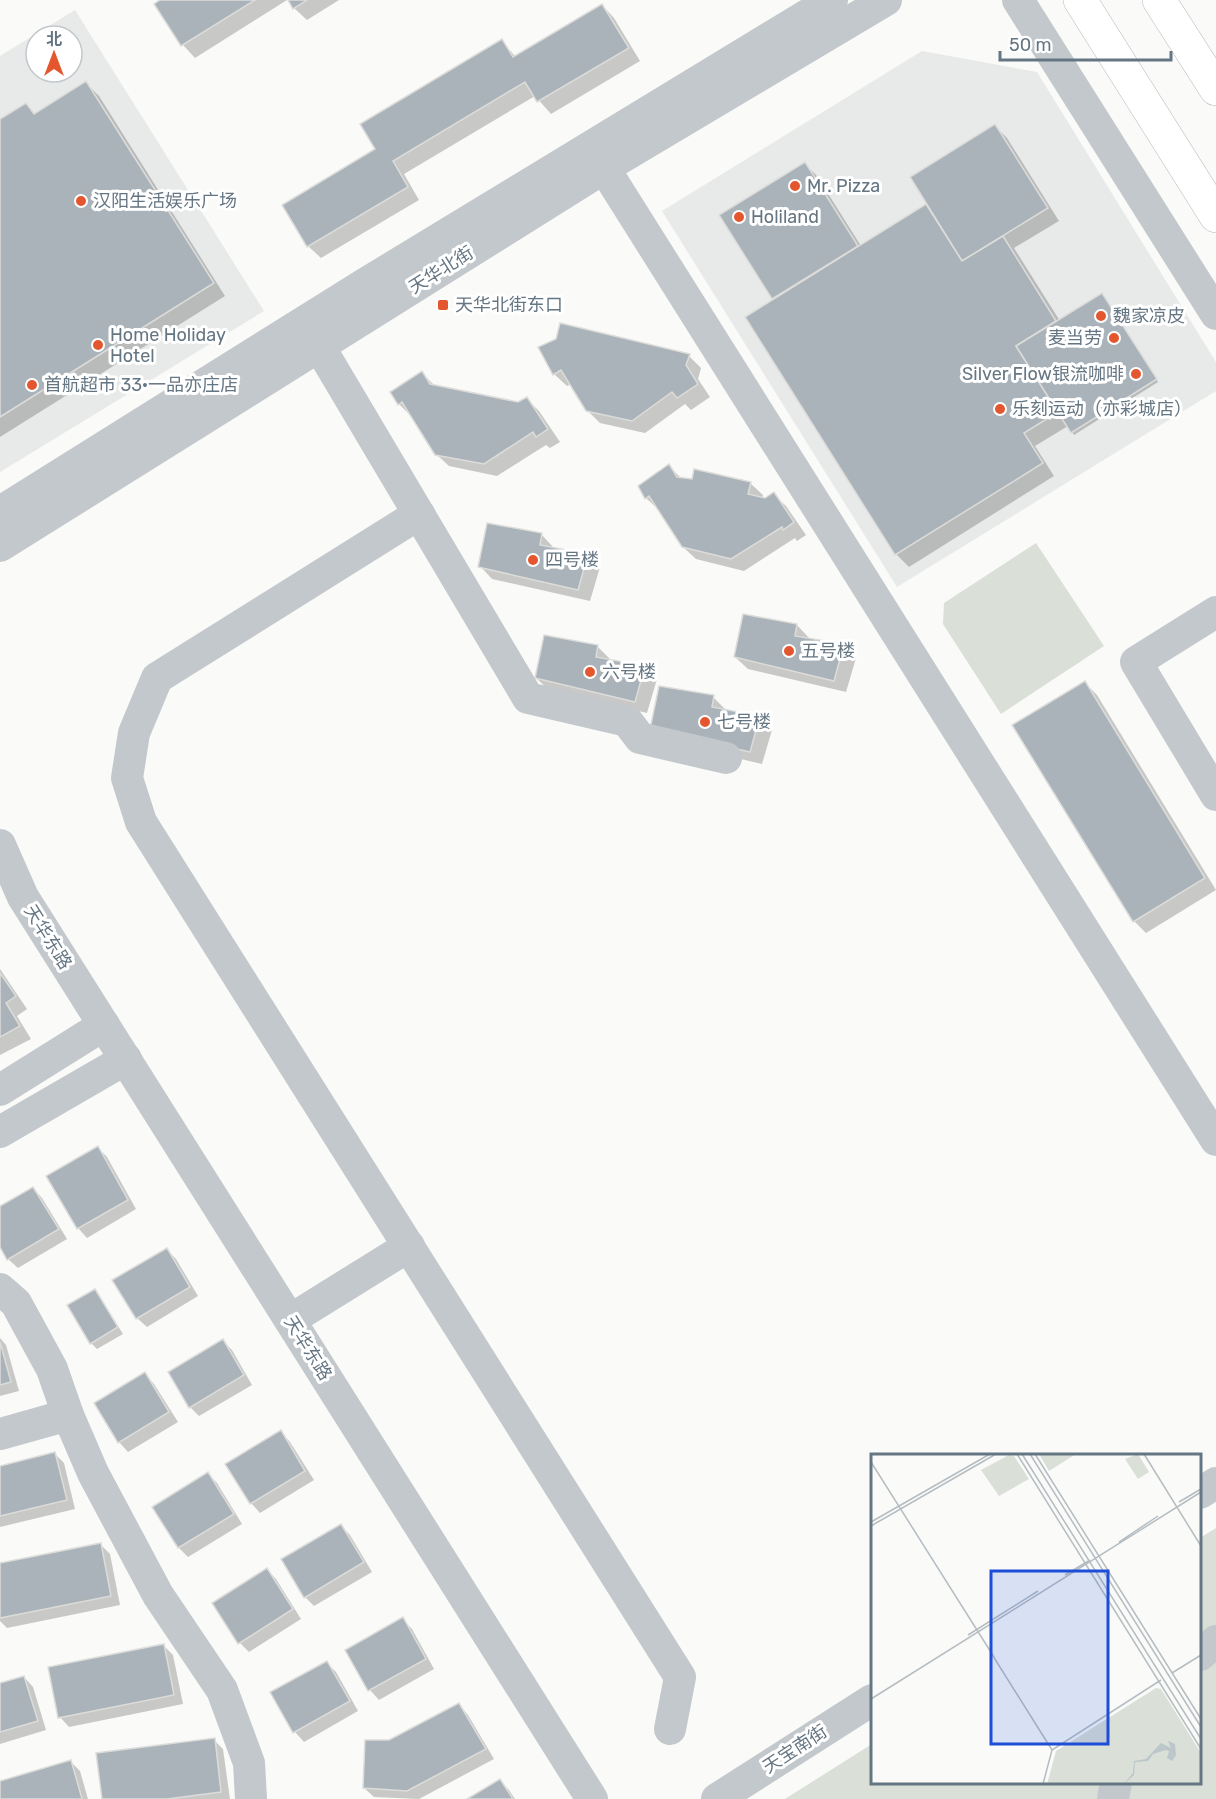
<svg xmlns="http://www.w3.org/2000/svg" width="1216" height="1799" viewBox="0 0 1216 1799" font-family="Rubik,'Noto Sans SC',sans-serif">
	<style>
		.built { fill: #e8e9e9; fill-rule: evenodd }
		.green { fill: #dadfd7 }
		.shadow { fill: #0003 }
		.building { fill: #aab3b9; stroke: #dcdcda; stroke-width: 1.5 }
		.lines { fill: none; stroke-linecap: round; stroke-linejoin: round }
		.major-casing { stroke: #b5babe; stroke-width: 34 }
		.minor { stroke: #c3c8cc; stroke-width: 32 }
		.major { stroke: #fff; stroke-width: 33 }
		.poi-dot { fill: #e4572e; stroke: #fff; stroke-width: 2 }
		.labels { text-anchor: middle; stroke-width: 6; stroke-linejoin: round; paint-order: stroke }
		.poi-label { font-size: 18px; fill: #657683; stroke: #fff; text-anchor: start }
		.street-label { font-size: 18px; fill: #657683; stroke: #fff }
		.inset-road { fill: none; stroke: #b5bdc2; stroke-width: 1.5 }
		.view { fill: #1d4ed8; fill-opacity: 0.15; stroke: #1d4ed8; stroke-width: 3 }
		.inset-edge { fill: none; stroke: #657683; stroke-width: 3 }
	</style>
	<rect width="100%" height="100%" fill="#fafaf8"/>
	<g class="built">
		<path d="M75,10L264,311L0,472V56ZM36,36H72V72H36Z"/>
		<polygon points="922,51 1037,72 1216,362 1216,391 897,587 662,211"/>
	</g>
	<g class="green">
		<polygon points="1036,543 1104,646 1001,714 943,624 944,603"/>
		<polygon points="1216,1528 1216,1799 785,1799 872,1744 872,1782 1200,1782 1200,1538"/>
	</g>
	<g class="shadow">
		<polygon points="163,0 287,0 195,58 183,45 156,4"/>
		<polygon points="289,0 339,0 307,20 294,8"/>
		<polygon points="602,5 614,18 640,61 551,114 535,96 404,174 419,200 321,258 308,246 377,149 501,41 516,57"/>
		<polygon points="86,83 99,96 225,296 0,437 0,121 26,104 36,115"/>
		<polygon points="995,126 1007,138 1059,221 1014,248 1060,321 1104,297 1158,382 1074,435 1068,426 1035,446 1054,476 909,567 897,555 747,317 774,300 721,216 805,164 817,176 861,246 928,204"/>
		<polygon points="540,348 689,356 701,368 698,379 710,397 691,410 685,404 645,433 600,423 587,410 571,384 567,386 554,374"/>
		<polygon points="422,373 435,386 519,404 527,399 539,411 560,442 550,448 546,445 497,476 449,466 436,454 411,416 399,404"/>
		<polygon points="669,466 682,479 750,483 763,495 762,499 765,500 773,494 786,506 806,535 797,541 795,538 744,571 696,559 683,547 659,510 646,498 640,487"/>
		<polygon points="541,534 553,547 553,549 588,555 600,567 590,601 492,579 480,566"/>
		<polygon points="797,625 809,638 809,640 843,646 856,658 846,692 748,669 735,657"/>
		<polygon points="597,646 610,659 610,661 644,667 657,679 647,713 549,690 536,678"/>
		<polygon points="1085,683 1097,695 1216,890 1146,933 1134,921"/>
		<polygon points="713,697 725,709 725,711 760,717 772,730 762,764 664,741"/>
		<polygon points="0,969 27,1009 17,1016 31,1039 0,1055"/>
		<polygon points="98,1148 107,1157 136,1209 87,1238 78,1228"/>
		<polygon points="33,1188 42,1198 67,1239 18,1268 8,1259 0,1245 0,1208"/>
		<polygon points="166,1249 176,1259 198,1296 147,1327 137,1318 115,1280"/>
		<polygon points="94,1291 100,1297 123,1334 97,1349 91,1343"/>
		<polygon points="0,1338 6,1345 19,1391 0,1396"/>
		<polygon points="223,1341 232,1350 252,1385 199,1416 190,1407"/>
		<polygon points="145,1374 154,1384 178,1422 128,1452 119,1442"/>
		<polygon points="281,1432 290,1442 314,1480 260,1513 251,1503"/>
		<polygon points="55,1454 64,1463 75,1509 0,1527 0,1467"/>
		<polygon points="207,1473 217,1483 242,1524 188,1557 179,1548 154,1507"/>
		<polygon points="341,1526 350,1535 372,1572 314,1606 305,1597"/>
		<polygon points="100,1544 110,1554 120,1605 7,1628 0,1621 0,1565"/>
		<polygon points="267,1570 276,1579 301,1619 249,1652 240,1643"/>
		<polygon points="402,1619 412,1629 434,1669 379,1700 370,1690 347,1650"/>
		<polygon points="164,1646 173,1655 183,1704 69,1727 60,1717"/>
		<polygon points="327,1663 336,1672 358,1711 304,1742 295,1732 272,1693"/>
		<polygon points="24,1677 33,1687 46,1730 0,1744 0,1684"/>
		<polygon points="459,1705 468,1715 494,1759 419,1799 374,1797 364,1788"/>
		<polygon points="214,1740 223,1749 230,1799 103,1799"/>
		<polygon points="71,1762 80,1771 88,1799 0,1799 0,1783"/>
		<polygon points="499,1780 509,1790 515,1799 470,1799"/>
	</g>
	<g class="building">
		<polygon points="160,0 255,0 181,46 154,4"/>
		<polygon points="288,0 307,0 293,9"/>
		<polygon points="602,4 629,48 537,102 525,82 393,161 408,187 307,247 282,205 375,149 360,124 502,39 513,57"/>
		<polygon points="86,81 214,283 0,417 0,119 26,103 34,114"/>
		<polygon points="995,124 1048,208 962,261 910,177"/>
		<polygon points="805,162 858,246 772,299 719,215"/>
		<polygon points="926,204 962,261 1003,236 1056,321 1016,346 1058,412 1024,433 1043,463 895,555 745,317"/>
		<polygon points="1102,293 1157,379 1071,433 1016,346"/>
		<polygon points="560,323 690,354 686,365 698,384 677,398 672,392 632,421 586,411 561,370 553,375 538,347 556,339"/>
		<polygon points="422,371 430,384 518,402 527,397 548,429 536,437 533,432 484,464 435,455 402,402 398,405 390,392"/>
		<polygon points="669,464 677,477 692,479 694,469 751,482 748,494 765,498 774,492 794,522 783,530 782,527 731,559 682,547 649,496 645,499 638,486"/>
		<polygon points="487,523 542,533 540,545 588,554 578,590 478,567"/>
		<polygon points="743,614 797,624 795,636 844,644 834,681 734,657"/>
		<polygon points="544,635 598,645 596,657 645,666 635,702 535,678"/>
		<polygon points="1085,681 1205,878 1133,922 1012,725"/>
		<polygon points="659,686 714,695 712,707 760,716 750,752 650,729"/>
		<polygon points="0,973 16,996 6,1003 20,1026 0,1037"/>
		<polygon points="98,1146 128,1200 77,1229 46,1176"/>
		<polygon points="33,1187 59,1229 7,1260 0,1247 0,1206"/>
		<polygon points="167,1248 190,1287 136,1319 112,1280"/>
		<polygon points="95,1289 118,1327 90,1344 67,1305"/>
		<polygon points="223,1339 244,1375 189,1408 168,1372"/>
		<polygon points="0,1342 11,1382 0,1385"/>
		<polygon points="145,1372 169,1412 118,1443 94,1403"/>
		<polygon points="281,1430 305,1471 250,1504 225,1464"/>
		<polygon points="55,1452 67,1500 0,1516 0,1466"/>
		<polygon points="208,1472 234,1514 178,1548 152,1507"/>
		<polygon points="341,1524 364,1562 304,1598 281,1559"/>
		<polygon points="101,1543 111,1596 0,1618 0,1563"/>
		<polygon points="267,1568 293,1609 238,1644 212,1603"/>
		<polygon points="403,1617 426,1659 368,1691 345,1650"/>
		<polygon points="164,1644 174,1695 58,1718 48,1667"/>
		<polygon points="327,1661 350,1701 293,1733 270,1692"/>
		<polygon points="24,1676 38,1721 0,1732 0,1683"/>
		<polygon points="459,1703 486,1749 407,1791 363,1788 365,1740 389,1740"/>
		<polygon points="215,1738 221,1792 167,1799 102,1799 96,1753"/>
		<polygon points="71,1760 82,1799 0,1799 0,1781"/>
		<polygon points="500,1779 513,1799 467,1799"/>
	</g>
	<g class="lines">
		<defs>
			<g id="major">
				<polyline points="1080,0 1216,216"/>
				<polyline points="1159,0 1216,89"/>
			</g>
		</defs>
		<use href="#major" class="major-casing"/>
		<g class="minor">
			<polyline points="1018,0 1216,314"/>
			<polyline points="604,168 1216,1140"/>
			<polyline points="319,346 528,698 627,721 640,738 726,758"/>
			<polyline points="0,512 363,285 832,0"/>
			<polyline points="419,514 157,678 134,733 127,778 141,822 680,1677 670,1729"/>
			<polyline points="0,546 604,168 886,0"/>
			<polyline points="1216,612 1136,662 1216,795"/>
			<polyline points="0,845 23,897 592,1799"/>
			<polyline points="0,1090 104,1025"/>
			<polyline points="0,1132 126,1059"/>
			<polyline points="0,1289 16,1303 52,1369 68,1415 93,1473 158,1595 222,1690 249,1763 251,1799"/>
			<polyline points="290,1320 409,1246"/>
			<polyline points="0,1434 68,1415"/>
			<polyline points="1200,1493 1216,1483"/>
			<polyline points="1200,1655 1216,1641"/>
			<polyline points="717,1799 872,1700"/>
			<polyline points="1113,1799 1116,1782"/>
		</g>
		<use href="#major" class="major"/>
	</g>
	<g class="poi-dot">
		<circle cx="795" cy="186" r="6"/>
		<circle cx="81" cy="201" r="6"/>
		<circle cx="739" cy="217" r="6"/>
		<rect x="437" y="299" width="12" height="12" rx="3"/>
		<circle cx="1101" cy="316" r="6"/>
		<circle cx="1114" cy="338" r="6"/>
		<circle cx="98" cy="345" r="6"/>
		<circle cx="1136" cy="374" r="6"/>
		<circle cx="32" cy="385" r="6"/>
		<circle cx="1000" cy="409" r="6"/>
		<circle cx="533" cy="560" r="6"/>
		<circle cx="789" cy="651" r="6"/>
		<circle cx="590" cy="672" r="6"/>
		<circle cx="705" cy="722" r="6"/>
	</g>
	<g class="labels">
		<g class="poi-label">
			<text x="807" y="192">Mr. Pizza</text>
			<text x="93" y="207">汉阳生活娱乐广场</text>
			<text x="751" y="223">Holiland</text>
			<text x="455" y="311">天华北街东口</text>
			<text x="1113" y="322">魏家凉皮</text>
			<text x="110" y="341">Home Holiday<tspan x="110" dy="21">Hotel</tspan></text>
			<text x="1102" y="344" text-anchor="end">麦当劳</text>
			<text x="1124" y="380" text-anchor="end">Silver Flow银流咖啡</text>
			<text x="44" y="391">首航超市 33·一品亦庄店</text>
			<text x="1012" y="415">乐刻运动（亦彩城店）</text>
			<text x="545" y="566">四号楼</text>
			<text x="801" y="657">五号楼</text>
			<text x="602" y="678">六号楼</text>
			<text x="717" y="728">七号楼</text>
		</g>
		<g class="street-label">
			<text transform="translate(441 270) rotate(-32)" y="6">天华北街</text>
			<text transform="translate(48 937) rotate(58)" y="6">天华东路</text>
			<text transform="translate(308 1348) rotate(58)" y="6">天华东路</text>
			<text transform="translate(795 1749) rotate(-33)" y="6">天宝南街</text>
		</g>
	</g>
	<g transform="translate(871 1454)">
		<rect width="330" height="330" fill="#fafaf8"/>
		<path d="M168,0H205L178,17ZM267,0L278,18L267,25L254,5ZM138,1L143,2L158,25L128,42L110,16ZM285,234L290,235L330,299V330H176L185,297Z" fill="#dadfd7"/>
		<path d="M297,287L304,290L305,301L301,307L296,304L298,297L295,296L282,300L277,307L264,308L263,321L253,330L262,319L263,307L275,305L290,289L300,294Z" fill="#bbc7cb"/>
		<path class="inset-road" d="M146,0L330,295M151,0L330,285M159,0L330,273M164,0L330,265M273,0L330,92M0,8L123,203M308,48L330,35M0,68L119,0M0,72L125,0M248,88L287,62M194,121L219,106M97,181L167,137M122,202L181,296M301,219L330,201M0,245L330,38M172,330L181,296L290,226"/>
		<path class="view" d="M120,117H237V290H120Z"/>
		<rect width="330" height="330" class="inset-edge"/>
	</g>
	<g transform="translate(54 54)"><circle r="28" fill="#ffffff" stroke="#c1c8cd" stroke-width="1.5"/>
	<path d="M0-4.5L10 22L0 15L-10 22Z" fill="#e4572e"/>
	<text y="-9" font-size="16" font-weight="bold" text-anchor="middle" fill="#657683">北</text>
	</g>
	<path d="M1000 51v9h171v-9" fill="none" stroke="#657683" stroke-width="3"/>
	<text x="1009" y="51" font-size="18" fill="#657683" stroke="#ffffff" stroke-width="4.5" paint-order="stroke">50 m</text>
</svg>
